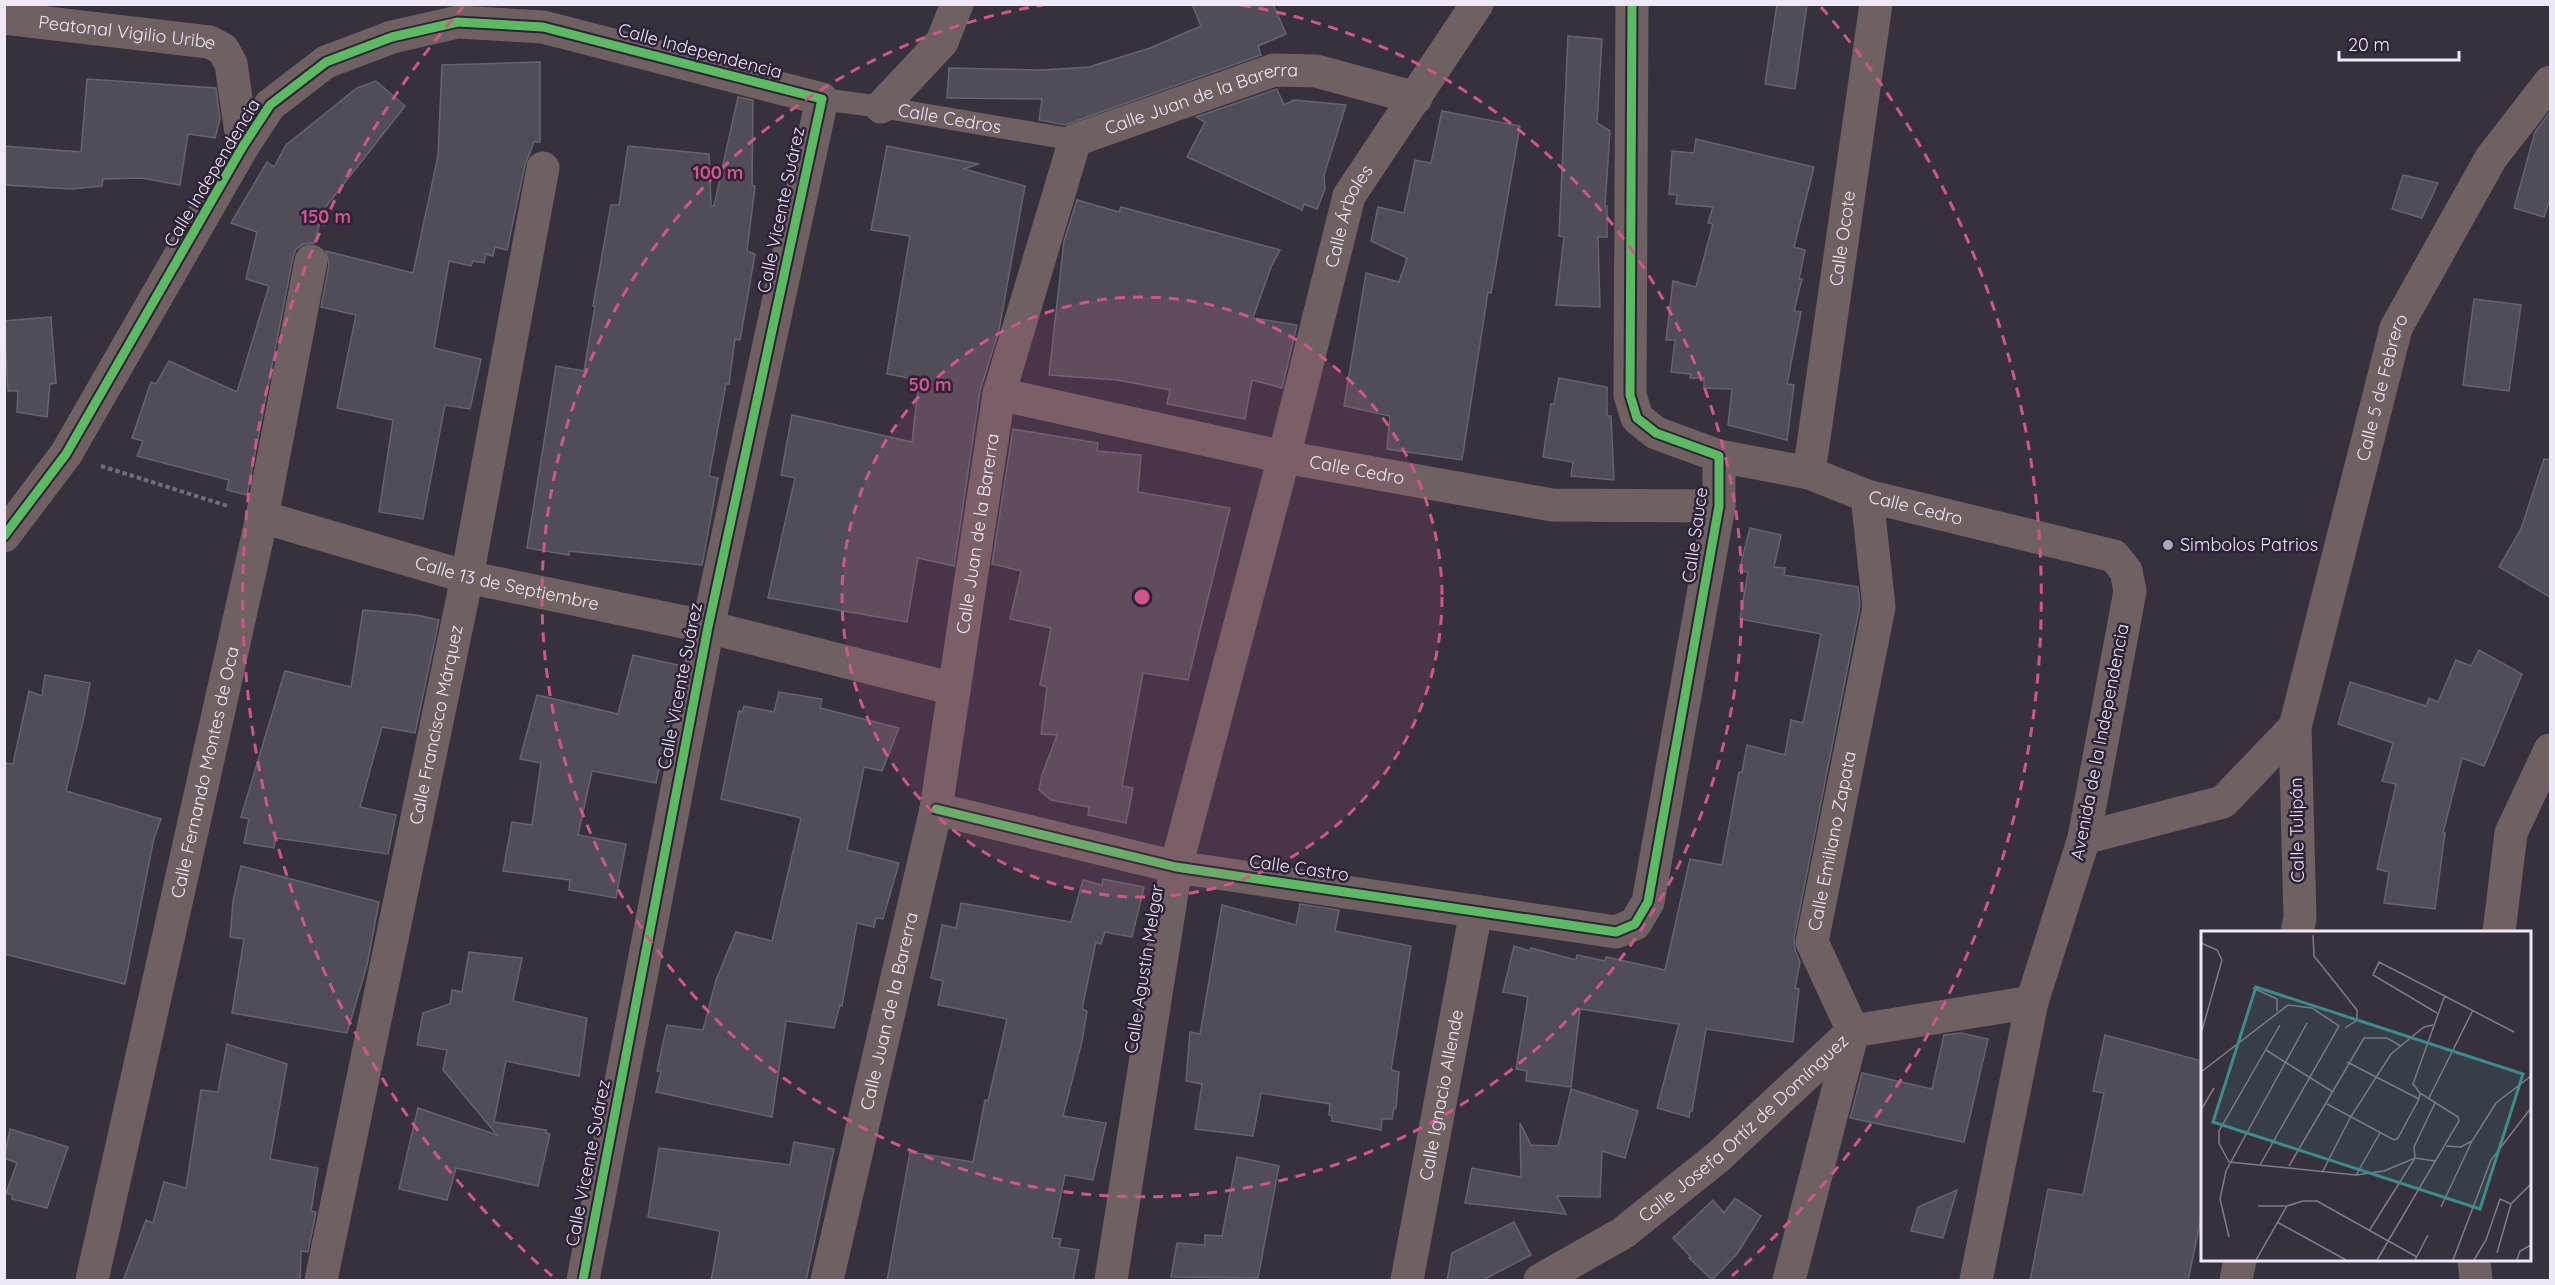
<svg xmlns="http://www.w3.org/2000/svg" width="2555" height="1285" viewBox="0 0 2555 1285" font-family="Quicksand,sans-serif">
	<style>
		.building { fill: #504d58; stroke: #65636e; stroke-width: 1.5 }
		.lines { fill: none; stroke-linecap: round; stroke-linejoin: round }
		.path { stroke: #756c6f; stroke-width: 4; stroke-dasharray: 4.5 3; stroke-linecap: butt }
		.service { stroke: #6f6162; stroke-width: 22 }
		.minor { stroke: #6f6162; stroke-width: 33 }
		.cycleway-casing { stroke: #2d2238; stroke-width: 13 }
		.cycleway { stroke: #5cba63; stroke-width: 9 }
		.ring { fill: none; stroke: #d0568a; stroke-width: 3; stroke-dasharray: 10 8 }
		.poi-dot { fill: #afa8b6; stroke: #2d2238; stroke-width: 2 }
		.labels { text-anchor: middle; stroke-width: 5; stroke-linejoin: round; paint-order: stroke }
		.street-label { font-size: 18px; fill: #efe8f7; stroke: #2d2238 }
		.poi-label { font-size: 18px; fill: #efe8f7; stroke: #2d2238; text-anchor: start }
		.inset-road { fill: none; stroke: #817a88; stroke-width: 1.5 }
		.view { fill: #3c8d89; fill-opacity: 0.15; stroke: #3c8d89; stroke-width: 3 }
		.inset-edge { fill: none; stroke: #efe8f7; stroke-width: 3 }
		.centre { fill: #d0568a; stroke: #2d2238; stroke-width: 3 }
		.ring-label { font-size: 18px; text-anchor: middle; font-weight: bold; fill: #d0568a; stroke: #2d2238; stroke-width: 5; stroke-linejoin: round; paint-order: stroke }
	</style>
	<rect width="100%" height="100%" fill="#37313e"/>
	<g class="building">
		<polygon points="1192,4 1273,4 1286,34 1258,46 1261,55 1065,125 1039,120 1042,99 947,98 949,68 1042,70 1089,67 1150,48 1201,26"/>
		<polygon points="1777,4 1807,4 1795,89 1765,84"/>
		<polygon points="1568,36 1602,39 1597,123 1610,131 1605,206 1607,206 1607,237 1598,237 1600,307 1556,305 1564,237 1559,236"/>
		<polygon points="540,62 540,142 534,142 525,165 507,250 495,247 493,256 486,254 484,263 473,261 471,266 449,261 434,348 481,359 470,409 445,405 423,519 379,512 393,420 337,408 356,315 321,307 329,265 326,251 413,273 438,156 442,65"/>
		<polygon points="87,79 216,88 220,119 215,138 188,134 180,185 142,178 103,179 102,186 71,189 4,185 4,146 81,152"/>
		<polygon points="376,81 405,106 324,209 314,243 304,244 296,249 293,257 247,495 227,490 229,480 137,456 143,441 132,438 151,382 156,384 169,361 237,392 269,286 246,279 257,232 231,223 267,162 274,167 286,145 357,88"/>
		<polygon points="1277,89 1284,105 1294,100 1346,105 1324,175 1325,189 1317,209 1304,204 1302,210 1187,157 1205,122 1196,117"/>
		<polygon points="738,97 753,100 752,185 755,186 747,251 755,254 740,340 735,339 729,384 726,384 709,476 718,478 702,565 569,551 569,555 527,548 556,366 584,371 595,306 593,306 611,205 619,205 628,146 709,154 711,206 714,206"/>
		<polygon points="1442,111 1520,126 1491,293 1488,292 1462,460 1387,449 1390,416 1344,406 1366,273 1399,282 1407,258 1371,241 1378,207 1404,213 1415,160 1431,163"/>
		<polygon points="2550,112 2550,199 2544,217 2514,208 2535,132"/>
		<polygon points="1696,139 1814,167 1794,247 1805,250 1799,279 1802,279 1794,311 1801,312 1787,384 1794,385 1787,440 1728,425 1732,389 1704,388 1704,378 1690,378 1691,374 1671,372 1675,340 1666,340 1673,281 1696,287 1713,224 1708,223 1713,207 1676,204 1677,195 1669,194 1672,151 1694,153"/>
		<polygon points="887,146 978,164 964,169 1025,186 999,330 980,391 954,566 918,558 907,622 768,598 795,478 781,475 792,415 912,442 919,380 887,374 910,236 871,230"/>
		<polygon points="2403,175 2438,183 2422,218 2392,209"/>
		<polygon points="1077,200 1119,212 1121,207 1280,250 1271,267 1253,318 1297,325 1282,388 1252,380 1245,419 1167,404 1170,390 1117,380 1049,375 1064,241"/>
		<polygon points="2474,299 2521,305 2509,391 2463,385"/>
		<polygon points="51,317 56,383 50,384 47,417 17,412 18,391 8,391 4,321"/>
		<polygon points="1559,378 1607,387 1607,416 1611,416 1614,480 1571,476 1573,462 1543,457 1551,404 1554,404"/>
		<polygon points="1013,429 1098,443 1097,451 1141,455 1138,492 1230,508 1188,680 1143,673 1122,786 1133,788 1126,823 1088,815 1089,807 1051,800 1039,790 1042,775 1057,735 1041,734 1047,687 1040,685 1051,628 1010,619 1021,571 992,564"/>
		<polygon points="2544,459 2550,460 2550,597 2499,567 2521,529"/>
		<polygon points="1750,528 1781,535 1774,567 1785,568 1784,575 1858,587 1860,605 1794,938 1795,950 1800,962 1795,988 1799,989 1793,1042 1706,1029 1692,1111 1690,1111 1689,1117 1657,1108 1679,1024 1580,1009 1571,1087 1526,1081 1527,1071 1516,1069 1528,997 1503,992 1514,946 1530,951 1531,948 1576,960 1577,955 1605,961 1606,957 1665,970 1690,859 1722,865 1739,772 1742,772 1747,745 1785,755 1791,720 1803,723 1821,634 1740,619 1748,572 1739,571"/>
		<polygon points="363,610 417,615 439,620 415,733 382,727 360,807 396,815 388,854 276,838 274,848 244,843 249,819 241,817 285,671 351,687"/>
		<polygon points="2479,650 2522,674 2484,766 2462,758 2443,833 2445,833 2435,909 2384,903 2389,872 2377,869 2396,784 2382,781 2393,743 2338,724 2350,682 2426,706 2429,698 2438,702 2456,660 2471,666"/>
		<polygon points="633,655 682,666 656,783 592,771 578,835 626,844 616,898 569,890 570,880 503,871 512,822 532,825 541,763 520,759 537,695 618,714"/>
		<polygon points="45,675 90,683 84,717 66,791 161,819 154,838 125,984 4,954 4,763 13,764 29,691 42,696"/>
		<polygon points="779,692 822,699 820,708 899,728 882,771 864,767 847,850 899,863 883,919 876,918 874,927 857,923 842,1006 840,1005 834,1028 786,1021 772,1117 656,1092 661,1071 657,1071 667,1025 703,1030 716,980 736,932 772,941 801,818 721,799 739,711 742,712 744,706 774,712"/>
		<polygon points="241,866 379,902 367,965 347,1033 232,1013 244,939 230,937 233,901"/>
		<polygon points="1103,879 1144,887 1132,937 1105,932 1101,944 1096,942 1082,1009 1087,1011 1082,1041 1063,1116 1106,1123 1093,1180 1065,1175 1052,1238 1061,1239 1059,1247 1079,1250 1073,1281 887,1281 910,1152 973,1162 985,1100 988,1101 1007,1019 938,1005 943,981 931,978 942,925 956,928 961,903 1071,922 1083,880 1102,885"/>
		<polygon points="1300,904 1339,910 1335,931 1411,946 1391,1070 1399,1072 1396,1108 1394,1108 1392,1119 1382,1119 1381,1130 1332,1121 1332,1116 1329,1115 1330,1104 1261,1093 1253,1136 1195,1129 1202,1084 1186,1081 1190,1032 1200,1034 1222,905 1296,925"/>
		<polygon points="469,952 522,958 513,1001 587,1018 579,1076 506,1061 494,1122 546,1130 546,1133 550,1134 538,1186 456,1168 447,1200 399,1189 418,1108 497,1135 443,1070 447,1050 417,1045 423,1013 450,1004 452,990 462,992"/>
		<polygon points="1961,1033 1988,1039 1964,1142 1850,1118 1862,1073 1932,1089 1944,1035"/>
		<polygon points="2105,1035 2202,1061 2202,1213 2188,1281 2030,1281 2048,1189 2083,1195 2104,1093 2093,1091"/>
		<polygon points="227,1044 287,1064 270,1159 318,1168 311,1211 316,1212 308,1252 301,1251 300,1281 123,1281 146,1220 153,1223 164,1182 186,1188 201,1090 218,1092"/>
		<polygon points="1571,1089 1638,1111 1625,1158 1602,1151 1600,1197 1557,1196 1566,1214 1465,1203 1472,1168 1521,1177 1520,1123 1531,1145 1558,1146"/>
		<polygon points="10,1129 68,1147 47,1208 12,1199 12,1195 6,1193 17,1163 4,1158"/>
		<polygon points="794,1142 834,1149 806,1281 711,1281 720,1231 648,1217 659,1148 790,1165"/>
		<polygon points="1237,1157 1279,1166 1258,1278 1171,1277 1177,1243 1205,1245 1205,1235 1222,1236"/>
		<polygon points="1957,1190 1943,1238 1911,1231 1918,1207"/>
		<polygon points="1735,1198 1761,1216 1737,1254 1712,1280 1689,1258 1691,1257 1673,1238 1713,1200 1724,1213"/>
		<polygon points="1514,1222 1531,1255 1481,1281 1447,1281 1452,1253"/>
	</g>
	<g class="lines">
		<polyline class="path" points="101,466 228,506"/>
		<path class="service" id="s1" d="M822,99L881,107L1075,140"/>
		<g class="minor">
			<path id="s2" d="M4,18L209,42L223,49L231,64L243,146"/>
			<polyline points="881,107 942,42 957,4"/>
			<path id="s3" d="M999,394L1284,457L1552,505L1719,506"/>
			<path id="s4" d="M1719,456L1809,473L1867,496L2114,556L2126,571L2130,591L2084,838L2032,1002L1976,1280"/>
			<path id="s5" d="M1809,473L1876,4"/>
			<path id="s6" d="M262,517L467,577L708,627L954,689"/>
			<polyline points="4,536 66,454 243,146 270,105 326,62 392,37 458,22 543,27 822,99 708,627 583,1280"/>
			<polyline points="936,809 1176,867 1616,932 1635,924 1648,902 1719,506 1719,456 1656,433 1637,418 1630,395 1632,4"/>
			<polyline points="2084,838 2223,802 2295,727"/>
			<path id="s7" d="M2297,932L2300,918L2295,727L2396,328L2491,158L2550,82"/>
			<polyline points="2499,932 2511,833 2550,750"/>
			<polyline points="2474,1260 2476,1280"/>
			<path id="s8" d="M92,1280L262,517L311,261"/>
			<path id="s9" d="M321,1280L467,577L543,168"/>
			<path id="s10" d="M827,1280L936,809L999,394L1075,140L1274,70L1316,71L1416,98"/>
			<path id="s11" d="M1111,1280L1176,867L1284,457L1349,196L1477,4"/>
			<path id="s12" d="M1407,1280L1476,911"/>
			<path id="s13" d="M1540,1280L1623,1233L1718,1157L1853,1031L2032,1002"/>
			<path id="s14" d="M1789,1280L1853,1031L1812,942L1879,607L1867,496"/>
			<polyline points="2236,1280 2240,1260"/>
		</g>
		<defs>
			<g id="cycleway">
				<polyline points="4,536 66,454 243,146 270,105 326,62 392,37 458,22 543,27 822,99 708,627 583,1280"/>
				<polyline points="936,809 1176,867 1616,932 1635,924 1648,902 1719,506 1719,456 1656,433 1637,418 1630,395 1632,4"/>
			</g>
		</defs>
		<use href="#cycleway" class="cycleway-casing"/>
		<use href="#cycleway" class="cycleway"/>
	</g>
	<circle cx="1142" cy="597" r="300" fill="#d0568a" fill-opacity=".12"/>
	<g class="ring">
		<circle cx="1142" cy="597" r="300"/>
		<path d="M1241 5A600 600 0 1 1 1043 5"/>
		<path d="M552 1276A900 900 0 0 1 463 7M1821 7A900 900 0 0 1 1732 1276"/>
	</g>
	<circle class="poi-dot" cx="2168" cy="545" r="6"/>
	<g class="labels">
		<g class="street-label">
			<text dy="6" stroke="none"><textPath href="#s2" startOffset="124">Peatonal Vigilio Uribe</textPath></text>
			<text transform="translate(700 51) rotate(15)" y="6">Calle Independencia</text>
			<text dy="6" stroke="none"><textPath href="#s10" startOffset="1302">Calle Juan de la Barerra</textPath></text>
			<text dy="6" stroke="none"><textPath href="#s1" startOffset="129">Calle Cedros</textPath></text>
			<text transform="translate(212 173) rotate(-59)" y="6">Calle Independencia</text>
			<text transform="translate(781 210) rotate(-78)" y="6">Calle Vicente Suárez</text>
			<text dy="6" stroke="none"><textPath href="#s11" startOffset="1092">Calle Árboles</textPath></text>
			<text dy="6" stroke="none"><textPath href="#s5" startOffset="237">Calle Ocote</textPath></text>
			<text dy="6" stroke="none"><textPath href="#s7" startOffset="556">Calle 5 de Febrero</textPath></text>
			<text dy="6" stroke="none"><textPath href="#s3" startOffset="366">Calle Cedro</textPath></text>
			<text dy="6" stroke="none"><textPath href="#s4" startOffset="204">Calle Cedro</textPath></text>
			<text dy="6" stroke="none"><textPath href="#s10" startOffset="762">Calle Juan de la Barerra</textPath></text>
			<text transform="translate(1695 535) rotate(-82)" y="6">Calle Sauce</text>
			<text dy="6" stroke="none"><textPath href="#s6" startOffset="254">Calle 13 de Septiembre</textPath></text>
			<text transform="translate(680 686) rotate(-79)" y="6">Calle Vicente Suárez</text>
			<text dy="6" stroke="none"><textPath href="#s9" startOffset="567">Calle Francisco Márquez</textPath></text>
			<text transform="translate(2100 742) rotate(-79)" y="6">Avenida de la Independencia</text>
			<text dy="6" stroke="none"><textPath href="#s8" startOffset="520">Calle Fernando Montes de Oca</textPath></text>
			<text transform="translate(2297 830) rotate(-91)" y="6">Calle Tulipán</text>
			<text dy="6" stroke="none"><textPath href="#s14" startOffset="458">Calle Emiliano Zapata</textPath></text>
			<text transform="translate(1299 868) rotate(8)" y="6">Calle Castro</text>
			<text transform="translate(1144 969) rotate(-81)" y="6">Calle Agustín Melgar</text>
			<text dy="6" stroke="none"><textPath href="#s10" startOffset="276">Calle Juan de la Barerra</textPath></text>
			<text dy="6" stroke="none"><textPath href="#s12" startOffset="188">Calle Ignacio Allende</textPath></text>
			<text dy="6" stroke="none"><textPath href="#s13" startOffset="255">Calle Josefa Ortíz de Domínguez</textPath></text>
			<text transform="translate(588 1163) rotate(-79)" y="6">Calle Vicente Suárez</text>
		</g>
		<g class="poi-label">
			<text x="2180" y="551">Simbolos Patrios</text>
		</g>
	</g>
	<g transform="translate(2201 931)">
		<rect width="330" height="330" fill="#37313e"/>
		<path class="inset-road" d="M112,4L113,25L156,79V89L144,97M0,12L16,19L21,29L0,103M52,57L76,68V80M236,82L172,44L178,31L313,101M65,119L132,161M146,131L218,168M0,141L87,74L111,77L138,95L59,234M228,167L272,79M126,173L193,209L197,207L218,168L219,162L212,153L244,64M0,179L13,157M245,215L260,216L271,210M28,231L155,244L183,240L214,227L234,230M28,231L18,212V200L79,94M88,235L163,107H186L200,115M122,240L149,187L190,123L223,96L232,94M155,244L179,202M57,275H86M240,276L271,210L295,172L330,145M76,291L145,329M168,300L214,227L213,216L234,172M28,306L19,268L25,240L106,92M296,322L310,273L330,253M55,329L86,275L102,270H116L216,326M176,329L258,190L257,186L219,162M214,329L227,304M252,329L290,229L330,177M273,329L285,309L299,268L310,273M316,329L319,320L330,314"/>
		<path class="view" d="M55,56L322,143L279,278L12,191Z"/>
		<rect width="330" height="330" class="inset-edge"/>
	</g>
	<circle cx="1142" cy="597" r="9" class="centre"/>
	<g class="ring-label">
		<text x="718" y="179">100 m</text>
		<text x="326" y="223">150 m</text>
		<text x="930" y="391">50 m</text>
	</g>
	<rect width="2555" height="1285" fill="none" stroke="#efe8f7" stroke-width="12"/>
	<path d="M2339 51v9h120v-9" fill="none" stroke="#efe8f7" stroke-width="3"/>
	<text x="2348" y="51" font-size="18" fill="#efe8f7" stroke="#2d2238" stroke-width="4.5" paint-order="stroke">20 m</text>
</svg>
